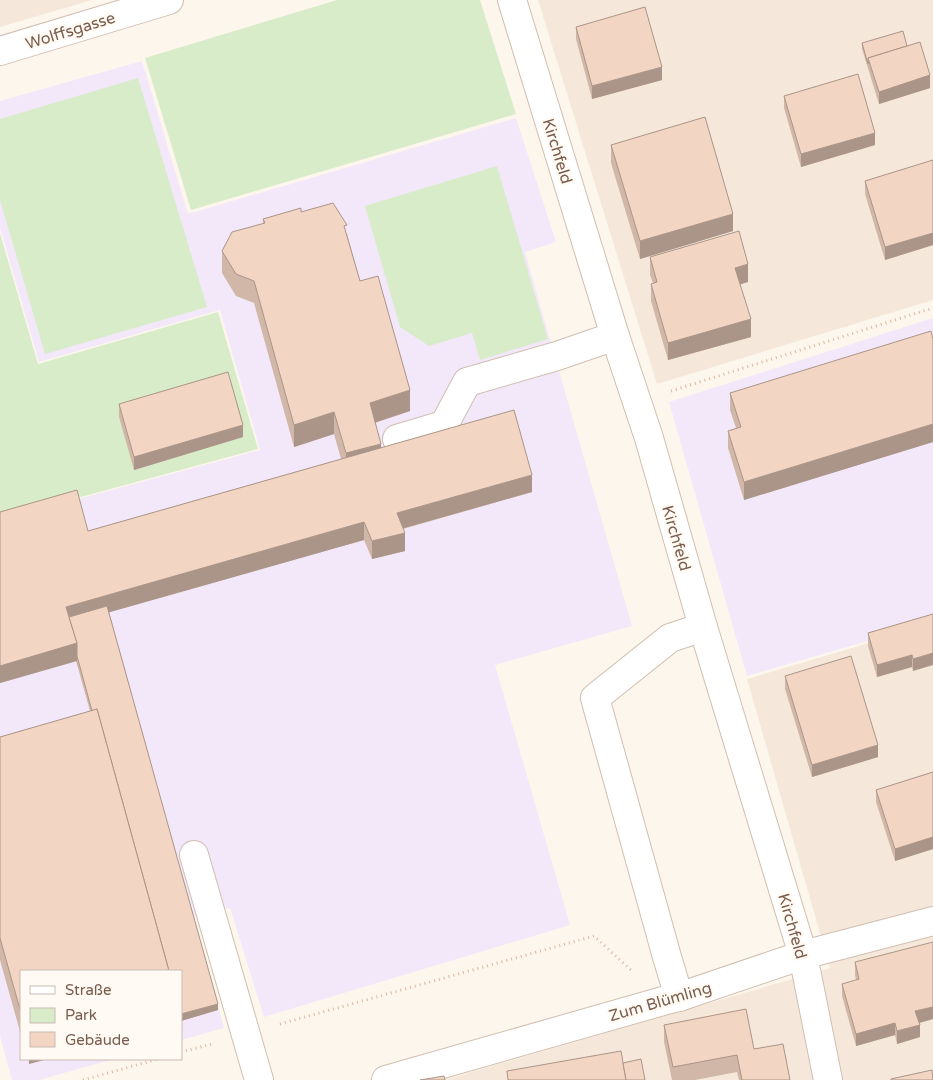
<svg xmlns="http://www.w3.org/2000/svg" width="933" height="1080" viewBox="0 0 933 1080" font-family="'Varela Round',sans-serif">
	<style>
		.residential { fill: #f5e8da }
		.education { fill: #f3e8fa }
		.green { fill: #d8ecc9 }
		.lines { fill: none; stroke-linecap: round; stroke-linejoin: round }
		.minor-casing { stroke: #d1beb0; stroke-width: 30 }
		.path { stroke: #d9b8a5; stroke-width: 3; stroke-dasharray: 1 4; stroke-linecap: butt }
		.minor { stroke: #fff; stroke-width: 28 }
		.wall { fill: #d1b7a8 }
		.shaded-wall { fill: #aa9588 }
		.building { fill: #f3d5c3; stroke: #aa9588 }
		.labels { text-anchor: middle; stroke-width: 5; stroke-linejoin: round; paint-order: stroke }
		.street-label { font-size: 16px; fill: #7a5c4d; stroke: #fffaf3 }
	</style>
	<rect width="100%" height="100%" fill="#fdf6ec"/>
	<g class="residential">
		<polygon points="0,0 92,0 0,27"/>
		<polygon points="538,0 933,0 933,300 657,384"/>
		<polygon points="933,624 933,1080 444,1080 830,968 747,679"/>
	</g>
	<g class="education">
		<polygon points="142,61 188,214 516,118 556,242 525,252 632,626 495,665 570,925 264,1017 230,908 194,917 224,1028 181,1040 181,971 21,971 21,1059 114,1059 39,1080 12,1080 0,1036 0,520 260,450 220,310 39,362 0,228 0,101"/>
		<polygon points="933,318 933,622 747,676 669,402"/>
	</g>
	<g class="green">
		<polygon points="337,0 480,0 516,114 191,210 145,58"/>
		<polygon points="138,78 207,307 45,354 0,200 0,119"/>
		<polygon points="497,166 548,339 480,360 472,333 429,346 400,327 365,206"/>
		<polygon points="0,233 38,364 218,312 258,449 0,519"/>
	</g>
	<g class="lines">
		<defs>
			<g id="minor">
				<polyline points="512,0 615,336 649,438 703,627 803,955 828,1080"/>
				<polyline points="0,51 169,0"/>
				<polyline points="397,439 444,425 467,382 557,356 615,336"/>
				<polyline points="194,855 259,1080"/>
				<polyline points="679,997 667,957 595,698 670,638 703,627"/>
				<polyline points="386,1080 663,1001 679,997 803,955 933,921"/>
			</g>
		</defs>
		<use href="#minor" class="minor-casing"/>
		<g class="path">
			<polyline points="671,391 933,308"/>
			<polyline points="280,1024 594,936 633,972"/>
			<polyline points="181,1052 212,1044"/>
			<polyline points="83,1080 158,1059"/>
		</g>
		<use href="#minor" class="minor"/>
	</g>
	<g class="wall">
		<polygon points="576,27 662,80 592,99 576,39"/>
		<polygon points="862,43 907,46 930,88 879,104 862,49"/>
		<polygon points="784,96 875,145 801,167 784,108"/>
		<polygon points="611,145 733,231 640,259 611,163"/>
		<polygon points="933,160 933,245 885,260 865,194 865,181"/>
		<polygon points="301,212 347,234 360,281 410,411 375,423 381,448 532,492 403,529 405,551 372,559 364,540 109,612 218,1010 181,1021 181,971 21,971 21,1035 0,960 0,737 90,711 76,661 0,683 0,512 88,531 341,459 334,434 294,447 254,303 236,296 222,273 222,251 263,223 263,219"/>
		<polygon points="650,257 748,282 740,284 751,337 668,360 651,301 651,284 653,283 650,275"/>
		<polygon points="933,339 933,442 744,500 728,448 728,431 736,428 730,410 730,393"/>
		<polygon points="119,404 243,437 134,470 119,417"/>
		<polygon points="933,614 913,671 912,667 877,677 868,646 868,633"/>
		<polygon points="785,676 878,757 812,777 785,689"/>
		<polygon points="933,772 933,849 895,861 876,802 876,790"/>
		<polygon points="855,962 933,1019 919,1023 920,1037 897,1044 895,1035 856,1046 842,996 842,984 856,980 855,975"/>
		<polygon points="664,1025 754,1049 790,1080 739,1080 737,1072 695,1080 672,1080 664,1042"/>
	</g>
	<g class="shaded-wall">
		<polygon points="662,67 662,80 592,99 592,86"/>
		<polygon points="930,75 930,88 879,104 879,92"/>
		<polygon points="875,133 875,145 801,167 801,154"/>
		<polygon points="733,214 733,231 640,259 640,241"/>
		<polygon points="933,233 933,245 885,260 885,247"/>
		<polygon points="748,264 748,282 735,286 735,268"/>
		<polygon points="751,319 751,337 668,360 668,343"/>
		<polygon points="410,390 410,411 370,424 370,403"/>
		<polygon points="334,412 334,434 294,447 294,425"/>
		<polygon points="933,424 933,442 744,500 744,482"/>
		<polygon points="243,425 243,437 134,470 134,457"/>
		<polygon points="381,444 381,465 346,475 346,453"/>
		<polygon points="532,475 532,492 397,530 397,513"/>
		<polygon points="364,522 364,540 68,624 66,607"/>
		<polygon points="405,533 405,551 372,559 372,541"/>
		<polygon points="77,643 77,661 0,683 0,666"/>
		<polygon points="933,653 933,665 913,671 913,659"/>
		<polygon points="912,655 912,667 877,677 877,665"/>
		<polygon points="878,745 878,757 812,777 812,765"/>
		<polygon points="933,837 933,849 895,861 895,849"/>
		<polygon points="218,1004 218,1010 181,1021 181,1014"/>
		<polygon points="933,1007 933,1019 915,1024 915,1011"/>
		<polygon points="895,1023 895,1035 856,1046 856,1034"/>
		<polygon points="920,1025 920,1037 897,1044 897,1031"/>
		<polygon points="29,1059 48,1059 29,1064"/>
	</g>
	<g class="building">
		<polygon points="645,7 662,67 592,86 576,27"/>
		<polygon points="903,31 907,46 868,58 868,64 862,43"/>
		<polygon points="920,42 930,75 879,92 868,58"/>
		<polygon points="858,74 875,133 801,154 784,96"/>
		<polygon points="705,117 733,214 640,241 611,145"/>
		<polygon points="933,160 933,233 885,247 865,181"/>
		<polygon points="333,203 347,225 344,226 360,281 378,276 410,390 370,403 381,444 346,453 334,412 294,425 254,281 236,274 222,251 232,232 265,223 263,219 301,208 301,212"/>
		<polygon points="739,231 748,264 735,268 751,319 668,343 651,284 657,282 650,257"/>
		<polygon points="931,331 933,339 933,424 744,482 728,431 741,427 730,393"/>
		<polygon points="228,372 243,425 134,457 119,404"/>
		<polygon points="514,410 532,475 397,513 405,533 372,541 364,522 66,607 77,643 0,666 0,512 77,490 88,531"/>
		<polygon points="107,606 218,1004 181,1014 181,971 169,971 97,709 92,711 77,656 77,643 69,617"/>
		<polygon points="933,614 933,653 913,659 912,655 877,665 868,633"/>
		<polygon points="851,656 878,745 812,765 785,676"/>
		<polygon points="97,709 169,971 21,971 21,1013 0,938 0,737"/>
		<polygon points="933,772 933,837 895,849 876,790"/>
		<polygon points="933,942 933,1007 915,1011 920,1025 897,1031 895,1023 856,1034 842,984 859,979 855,962"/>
		<polygon points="746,1009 754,1049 783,1044 790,1080 742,1080 737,1055 673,1067 664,1025"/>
		<polygon points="621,1051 626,1080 508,1080 507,1071"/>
		<polygon points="641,1059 645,1080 626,1080 623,1063"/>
		<polygon points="932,1070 933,1080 891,1080 891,1079"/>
		<polygon points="444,1076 445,1080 420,1080"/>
	</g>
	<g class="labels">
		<g class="street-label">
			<text transform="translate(70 30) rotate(-17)" y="6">Wolffsgasse</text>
			<text transform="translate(558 151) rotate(73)" y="6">Kirchfeld</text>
			<text transform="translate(677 538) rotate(74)" y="6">Kirchfeld</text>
			<text transform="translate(793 926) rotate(74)" y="6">Kirchfeld</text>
			<text transform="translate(660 1001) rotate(-16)" y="6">Zum Blümling</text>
		</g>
	</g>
	<rect x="20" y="970" width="162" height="90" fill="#fffaf3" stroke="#cabbb1"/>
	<rect x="30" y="986" width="25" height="8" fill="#ffffff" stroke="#cabbb1"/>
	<text x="65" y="995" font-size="15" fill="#7a5c4d">Straße</text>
	<rect x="30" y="1008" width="25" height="15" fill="#d8ecc9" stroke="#cabbb1"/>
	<text x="65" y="1020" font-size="15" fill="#7a5c4d">Park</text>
	<rect x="30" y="1032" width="25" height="15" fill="#f3d5c3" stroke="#cabbb1"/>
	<text x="65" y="1045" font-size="15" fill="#7a5c4d">Gebäude</text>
</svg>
